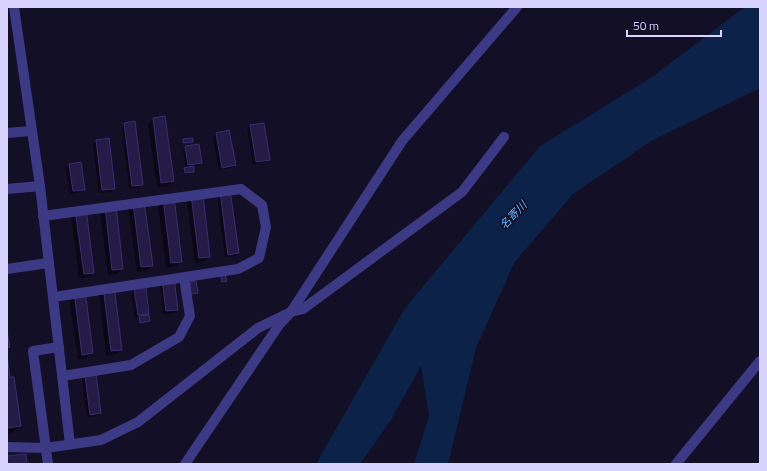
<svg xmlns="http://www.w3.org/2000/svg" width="767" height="471" viewBox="0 0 767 471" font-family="'Titillium Web','Noto Sans JP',sans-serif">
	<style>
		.water { fill: #0c2248 }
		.shadow { fill: #0007 }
		.building { fill: #241b47; stroke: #3b2d73 }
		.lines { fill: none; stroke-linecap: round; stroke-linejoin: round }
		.minor { stroke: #3d3a85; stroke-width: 10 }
		.labels { text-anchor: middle; stroke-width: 3; stroke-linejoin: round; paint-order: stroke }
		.water-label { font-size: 11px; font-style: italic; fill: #62b6ff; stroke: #130f26 }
	</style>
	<rect width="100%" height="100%" fill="#130f26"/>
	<polygon class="water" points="745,7 760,7 760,88 651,141 573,194 514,263 476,348 448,464 414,464 429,416 421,366 391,420 360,464 316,464 405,308 540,146 652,77"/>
	<g class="shadow">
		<polygon points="153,119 172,181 168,186 157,187 148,124"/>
		<polygon points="125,124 142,185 139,188 129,189 122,127"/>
		<polygon points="251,126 269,159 266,162 253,164 247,129"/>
		<polygon points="216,134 234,165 231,168 219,170 213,137"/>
		<polygon points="183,140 192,142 182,144"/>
		<polygon points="97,141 114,189 111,192 99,193 93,144"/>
		<polygon points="186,147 201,163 198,166 193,166 192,173 184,174 183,170 186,168 183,150"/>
		<polygon points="69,165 84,189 80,192 70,194 66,168"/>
		<polygon points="220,192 238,253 235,256 225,257 217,195"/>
		<polygon points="192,196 209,256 205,261 195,263 187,201"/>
		<polygon points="163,199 181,262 176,266 166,268 158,204"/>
		<polygon points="133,203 152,266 147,270 137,272 128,208"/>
		<polygon points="105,207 122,269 117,274 108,275 100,212"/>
		<polygon points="76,210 93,272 88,277 79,278 71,215"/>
		<polygon points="163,280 177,310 174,313 163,314 160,283"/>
		<polygon points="134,283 148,314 145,317 148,321 147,322 139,323 138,318 135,318 131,287"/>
		<polygon points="103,287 121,350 116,354 106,356 99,292"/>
		<polygon points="74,292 92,353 87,357 78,359 69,297"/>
		<polygon points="7,361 20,426 13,432 7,433"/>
		<polygon points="85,377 100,413 97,416 87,417 82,380"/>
	</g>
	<g class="building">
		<polygon points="165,116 174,181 161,183 153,118"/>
		<polygon points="135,121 143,185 132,186 124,123"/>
		<polygon points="264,123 270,160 256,162 250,125"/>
		<polygon points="229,130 236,165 222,168 216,133"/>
		<polygon points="109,138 115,189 102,190 96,140"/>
		<polygon points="193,138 193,142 183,143 183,139"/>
		<polygon points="199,144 202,163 188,165 185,146"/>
		<polygon points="81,162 85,190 73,191 69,164"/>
		<polygon points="194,166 194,172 185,173 184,168"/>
		<polygon points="230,190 239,253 228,255 220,191"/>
		<polygon points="203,194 210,257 199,258 191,195"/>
		<polygon points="174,197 182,262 171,263 163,198"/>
		<polygon points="144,201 153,266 141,267 133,202"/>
		<polygon points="116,205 123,269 112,270 105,206"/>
		<polygon points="86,208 94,273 84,274 75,209"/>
		<polygon points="224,272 227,281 222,282 220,273"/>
		<polygon points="174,278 178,310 166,311 162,279"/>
		<polygon points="145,281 149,314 138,315 133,283"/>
		<polygon points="196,281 198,293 191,294 190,282"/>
		<polygon points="114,285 122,350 111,351 103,286"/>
		<polygon points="85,290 93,353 82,355 74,291"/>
		<polygon points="149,315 150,321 140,323 139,316"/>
		<polygon points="7,331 10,347 7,348"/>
		<polygon points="7,355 10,377 14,377 21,426 7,428"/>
		<polygon points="96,374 101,413 90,415 85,376"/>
		<polygon points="26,454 27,464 7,464 7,456"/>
	</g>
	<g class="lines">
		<g class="minor">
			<polyline points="14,7 40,186 70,444"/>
			<polyline points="7,133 31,131"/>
			<polyline points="7,189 40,186"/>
			<polyline points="43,216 241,189 262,205 266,227 259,258 238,269 54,297"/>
			<polyline points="7,269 48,263"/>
			<polyline points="63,376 131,365 179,337 190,316 184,278"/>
			<polyline points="7,447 46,448 101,440 138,422 258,328 291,312 303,309 462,192 504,137"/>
			<polyline points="48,464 33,351 59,347"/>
			<polyline points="185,464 279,325 291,312 402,141 517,7"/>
			<polyline points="676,464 760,361"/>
		</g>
	</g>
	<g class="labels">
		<g class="water-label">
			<text transform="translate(513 215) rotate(-46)" y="4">名寄川</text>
		</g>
	</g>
	<rect width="767" height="471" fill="none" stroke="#d9d4ff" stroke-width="16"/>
	<path d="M627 30v6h94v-6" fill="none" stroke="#d9d4ff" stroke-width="2"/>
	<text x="633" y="30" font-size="12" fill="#d9d4ff" stroke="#130f26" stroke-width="3" paint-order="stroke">50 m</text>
</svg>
